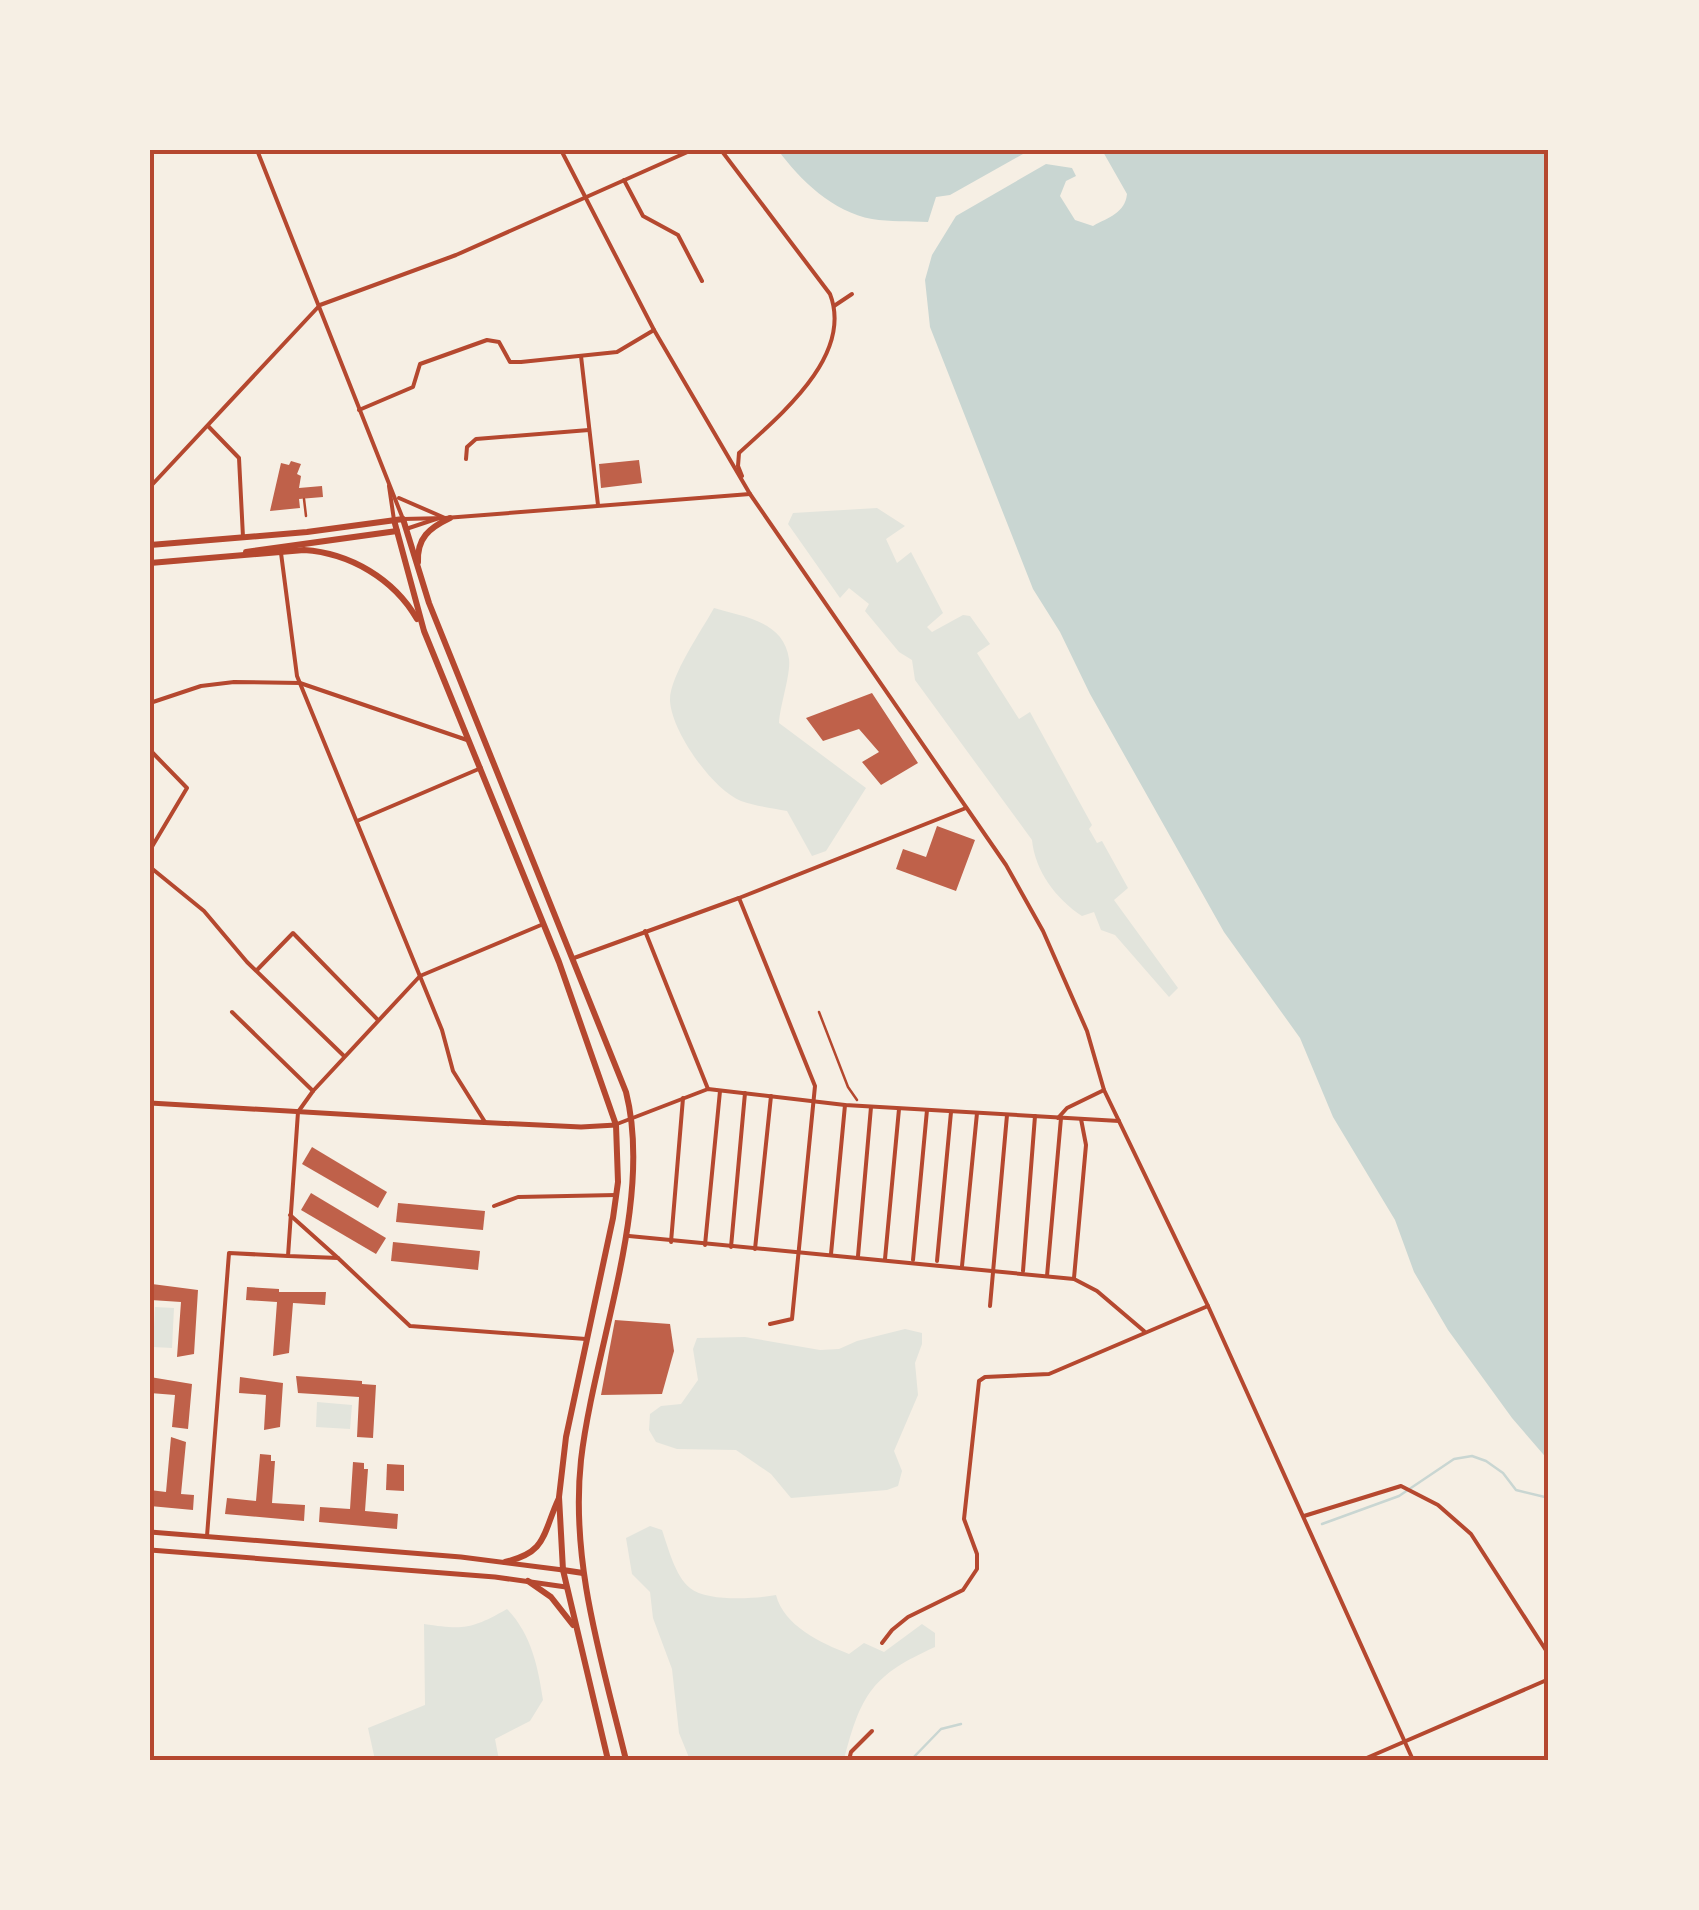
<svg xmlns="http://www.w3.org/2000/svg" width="1699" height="1910" viewBox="0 0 1699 1910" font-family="'PT Sans',sans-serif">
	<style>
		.green { fill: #e2e4dc }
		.water { fill: #c9d6d2 }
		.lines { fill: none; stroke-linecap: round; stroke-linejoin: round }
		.stream { stroke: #c9d6d2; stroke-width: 2.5 }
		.building { fill: #bf614a }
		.path { stroke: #b5482f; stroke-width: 2.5 }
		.minor { stroke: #b5482f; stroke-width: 4 }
		.tertiary { stroke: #b5482f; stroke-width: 5 }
		.primary { stroke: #b5482f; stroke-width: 6 }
		.neatline { fill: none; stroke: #b5482f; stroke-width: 4 }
	</style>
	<rect width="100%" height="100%" fill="#f6efe4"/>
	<g class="green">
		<path d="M877,508L905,526L886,539L897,563L911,552L943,613L927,627L932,632L963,615L970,616L990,644L977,653L1019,719L1030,712L1092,825L1089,829L1097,843L1102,841L1128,888L1114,900L1178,988L1169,997L1115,935L1101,930L1094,912L1082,916C1056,899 1035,871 1032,840L915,680L912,660L899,652L865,611L869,604L849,588L840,598L788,524L793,513Z"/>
		<path d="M714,608C744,617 784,621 789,659C791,674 780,705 779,723L866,788L826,851L812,856L787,811C772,808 755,806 741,801C712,789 672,732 670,701C669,677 702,630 714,608Z"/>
		<polygon points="155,1307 174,1308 172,1348 153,1347"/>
		<polygon points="905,1329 922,1333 922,1344 915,1363 918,1395 894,1451 902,1471 898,1486 887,1490 791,1498 771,1474 736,1450 677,1449 656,1442 649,1430 650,1414 661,1406 681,1404 698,1380 693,1349 697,1338 745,1337 820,1350 839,1349 857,1341"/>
		<polygon points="317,1402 352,1405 350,1429 316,1427"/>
		<path d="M650,1526L662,1530C668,1547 675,1576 690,1588C707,1602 755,1599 776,1595C784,1626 821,1643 849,1654L864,1643L884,1652L922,1624L935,1633V1647C873,1675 861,1693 844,1760H690L679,1733L672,1669L653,1618L650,1592L632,1574L626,1538Z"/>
		<path d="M507,1609C531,1634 538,1666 543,1700L530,1721L495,1739L499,1760H375L368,1728L425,1705L424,1624C464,1630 472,1629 507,1609Z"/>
	</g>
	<g class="water">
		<path d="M778,150H1030L950,195L936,197L928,222C909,221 890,222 872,219C833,212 800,180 778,150Z"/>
		<path d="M1102,150H1549V1461L1512,1418L1448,1330L1414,1272L1395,1220L1333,1117L1300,1038L1224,932L1090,694L1060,632L1033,589L930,327L925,280L932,255L956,216L1046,164L1072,168L1076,176L1066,181L1060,196L1075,220L1093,226C1109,217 1125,213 1127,194Z"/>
	</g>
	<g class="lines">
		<g class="stream">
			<polyline points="1322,1524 1399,1496 1454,1459 1472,1456 1486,1461 1503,1473 1516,1490 1549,1498"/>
			<polyline points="911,1760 941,1729 961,1724"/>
		</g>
	</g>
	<g class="building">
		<polygon points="639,460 642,483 601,488 599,464"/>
		<polygon points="291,461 301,464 297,474 301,476 299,488 322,486 323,497 299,499 300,508 270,511 281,463 289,465"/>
		<polygon points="872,693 918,763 881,785 862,762 879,752 859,729 823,741 806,718"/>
		<polygon points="937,826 975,840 956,891 896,869 903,849 926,857"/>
		<polygon points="312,1147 387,1192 378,1208 302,1164"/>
		<polygon points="311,1193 386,1238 376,1254 301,1210"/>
		<polygon points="398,1203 485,1211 483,1230 396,1222"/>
		<polygon points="393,1242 480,1251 478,1270 391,1261"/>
		<polygon points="152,1284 198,1290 194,1354 177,1357 181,1302 151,1300"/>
		<polygon points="247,1287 279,1289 279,1292 326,1292 325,1305 293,1303 289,1353 273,1356 277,1302 246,1300"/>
		<polygon points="615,1320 670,1324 674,1351 662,1394 601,1395"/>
		<polygon points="296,1376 362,1381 362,1384 376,1385 373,1438 357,1437 359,1397 298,1393"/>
		<polygon points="150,1377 192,1384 188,1429 172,1427 175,1395 150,1393"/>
		<polygon points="240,1377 283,1383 280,1427 264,1430 266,1395 239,1393"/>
		<polygon points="171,1437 186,1442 181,1494 194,1495 193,1510 150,1506 150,1490 166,1492"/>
		<polygon points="260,1454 271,1455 271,1461 275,1461 272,1503 305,1505 304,1521 225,1514 227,1498 256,1501"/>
		<polygon points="353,1462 364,1463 364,1469 368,1469 365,1511 398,1514 397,1529 319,1522 320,1507 350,1509"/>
		<polygon points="387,1464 404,1465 404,1491 386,1490"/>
	</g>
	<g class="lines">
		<g class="path">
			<polyline points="304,499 306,516"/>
			<polyline points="819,1012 848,1087 857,1100"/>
		</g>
		<g class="minor">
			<polyline points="257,150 403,519 445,518 750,494"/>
			<polyline points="561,150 654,330 750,494 1006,865 1043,931 1087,1031 1104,1090 1208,1306 1413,1760"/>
			<path d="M721,150L830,294C854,356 779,416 739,453L738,466L742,476"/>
			<polyline points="624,180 643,216 678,235 702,281"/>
			<polyline points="834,306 852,294"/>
			<polyline points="581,356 598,505"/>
			<polyline points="359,410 413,387 420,364 487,340 499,342 510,362 521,362 617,352 654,330"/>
			<polyline points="208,426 239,458 243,537"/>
			<polyline points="466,459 467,447 476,439 589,430"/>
			<polyline points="389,486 394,520"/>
			<polyline points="150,487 320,305 456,255 692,150"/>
			<polyline points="399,498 445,518"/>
			<polyline points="406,529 439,518"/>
			<polyline points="281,553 297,676 442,1030 453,1071 485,1122"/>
			<polyline points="150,703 201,686 234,682 300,683 467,740"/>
			<polyline points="150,750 187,788 150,850"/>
			<polyline points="357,821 481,768"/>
			<polyline points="150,867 204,911 247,962 344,1056"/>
			<polyline points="739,898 815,1086 792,1319 770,1324"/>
			<polyline points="541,925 420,976 313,1091 298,1112 288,1256 338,1258 410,1326 586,1339"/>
			<polyline points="645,931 708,1089"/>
			<polyline points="574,958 739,898 966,808"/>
			<polyline points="257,970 293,933 378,1020"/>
			<polyline points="232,1012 313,1091"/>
			<polyline points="1058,1118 1067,1108 1104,1090"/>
			<polyline points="617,1124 708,1089 845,1105 1119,1121"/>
			<polyline points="494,1206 518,1197 616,1195"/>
			<polyline points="290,1215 338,1258"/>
			<polyline points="629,1236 1074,1279 1097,1291 1144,1331"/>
			<polyline points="671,1242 683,1098"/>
			<polyline points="705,1245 720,1091"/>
			<polyline points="731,1247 745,1093"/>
			<polyline points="755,1249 771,1096"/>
			<polyline points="831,1254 845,1105"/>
			<polyline points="858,1256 871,1107"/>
			<polyline points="885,1259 899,1109"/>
			<polyline points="913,1260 927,1110"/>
			<polyline points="937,1261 951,1112"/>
			<polyline points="962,1266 977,1113"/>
			<polyline points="1023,1271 1035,1116"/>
			<polyline points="1047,1276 1061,1118"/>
			<polyline points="1074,1278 1086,1145 1081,1119"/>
			<polyline points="990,1306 1007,1115"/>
			<polyline points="1304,1516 1401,1486 1438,1505 1471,1534 1549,1655"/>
			<polyline points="207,1536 229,1253 288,1256"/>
			<polyline points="882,1643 892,1630 908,1617 963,1590 977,1569 977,1554 964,1519 979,1381 985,1377 1049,1374 1208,1306"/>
			<polyline points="849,1760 851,1752 872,1731"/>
			<polyline points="1362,1760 1549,1679"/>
		</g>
		<g class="tertiary">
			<polyline points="150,1103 474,1122 581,1127 616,1125"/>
			<polyline points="150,1532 461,1557 563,1570"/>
			<polyline points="150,1550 495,1577 566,1587"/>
		</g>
		<g class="primary">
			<polyline points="394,520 424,631 559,962 616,1125 618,1182 613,1218 566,1437 559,1497 563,1570 608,1760"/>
			<path d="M150,545L307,532L403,519L429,603L626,1092C654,1202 594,1347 581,1460C570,1563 602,1661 626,1760"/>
			<polyline points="246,552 397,531"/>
			<path d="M418,562C417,538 429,528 450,518"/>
			<path d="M150,563L304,550C350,553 394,579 417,619"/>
			<path d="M505,1562C548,1552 542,1534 559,1498"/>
			<polyline points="563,1570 583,1573"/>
			<polyline points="528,1581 551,1597 573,1625"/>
		</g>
	</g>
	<rect width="1699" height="1910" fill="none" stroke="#f6efe4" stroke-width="305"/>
	<rect x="152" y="152" width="1394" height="1606" class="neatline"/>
</svg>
